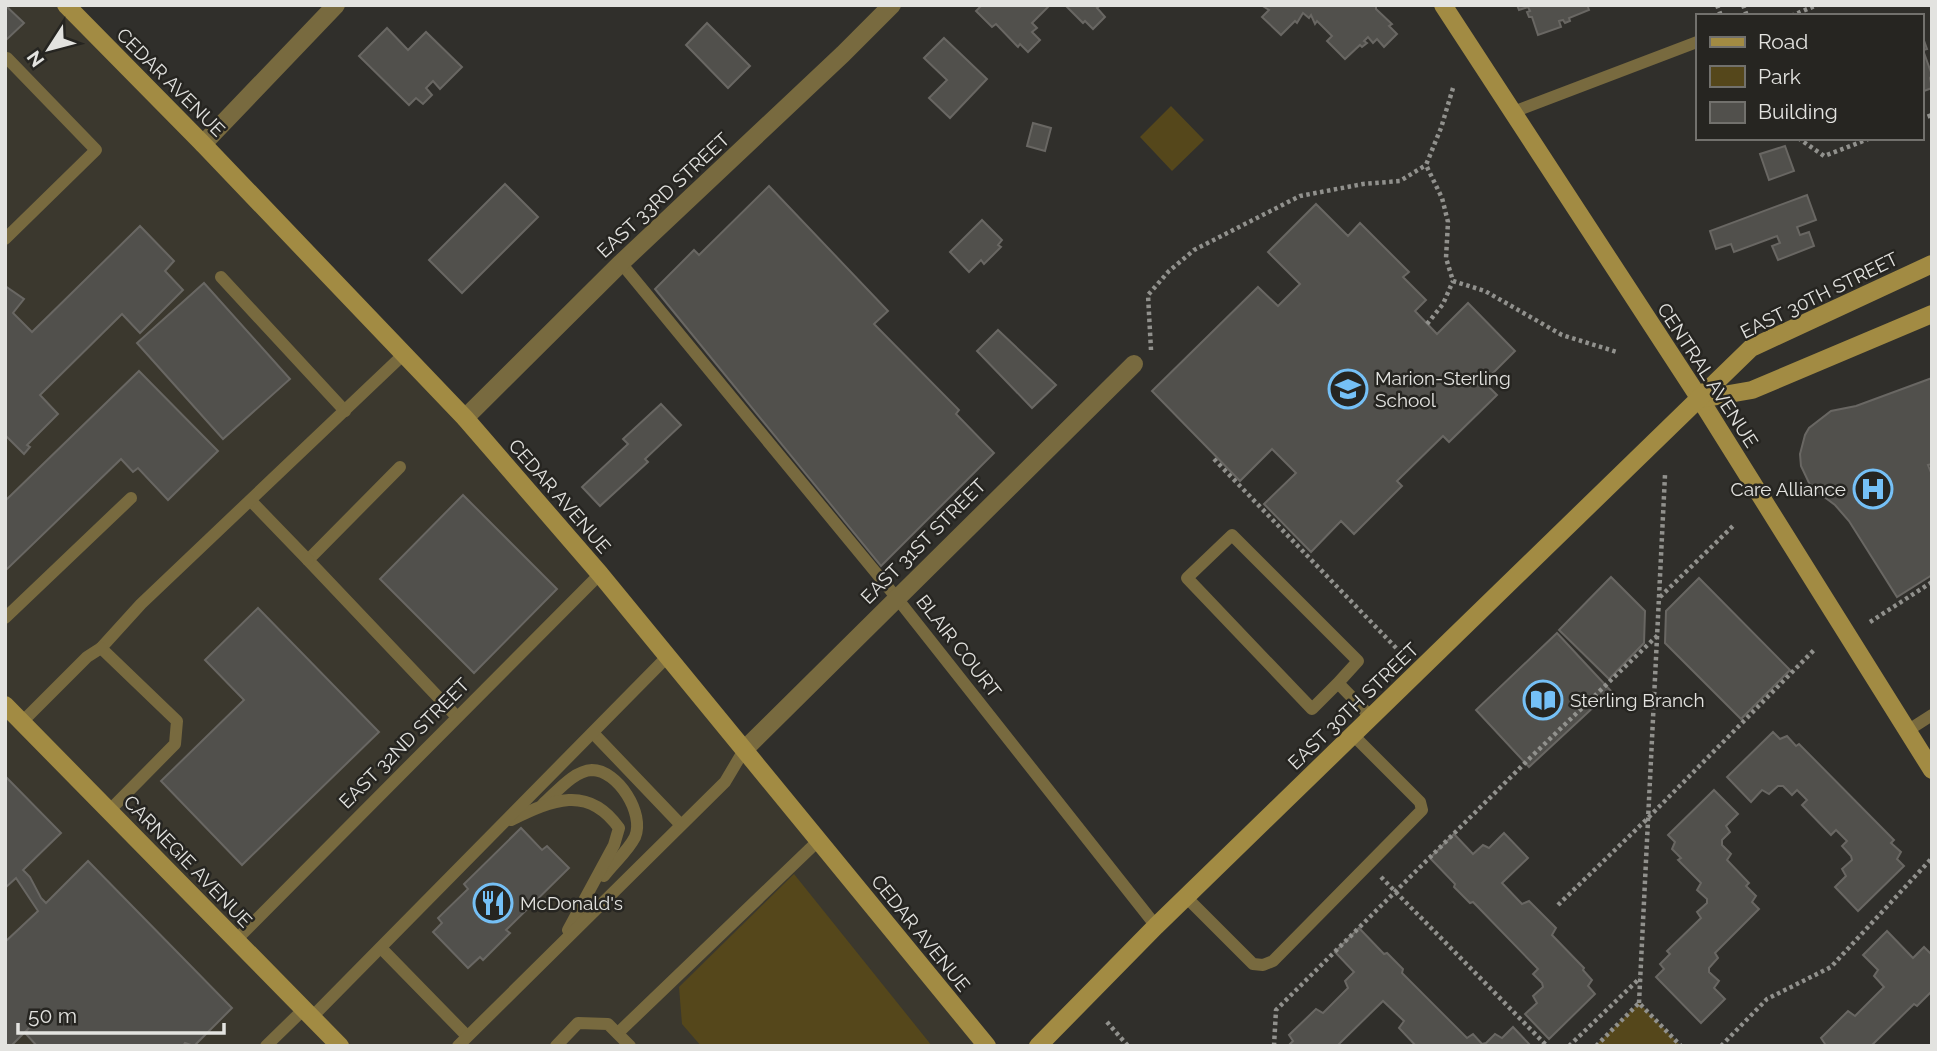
<svg xmlns="http://www.w3.org/2000/svg" width="1937" height="1051" viewBox="0 0 1937 1051" font-family="Raleway,sans-serif">
	<style>
		.built { fill: #3b382e }
		.green { fill: #55471b }
		.building { fill: #51504c; stroke: #696763; stroke-width: 2 }
		.lines { fill: none; stroke-linecap: round; stroke-linejoin: round }
		.path { stroke: #91918d; stroke-width: 4.5; stroke-dasharray: 3.5 3.5; stroke-linecap: butt }
		.lane { stroke: #786a3f; stroke-width: 12 }
		.street { stroke: #786a3f; stroke-width: 18 }
		.secondary { stroke: #a28b43; stroke-width: 18 }
		.labels { text-anchor: middle; stroke-width: 5; stroke-linejoin: round; paint-order: stroke }
		.street-label { font-size: 19px; fill: #e3e3e0; stroke: #262521 }
		.poi-label { font-size: 19px; fill: #e3e3e0; stroke: #262521; text-anchor: start }
	</style>
	<rect width="100%" height="100%" fill="#302f2b"/>
	<polygon class="built" points="5,5 66,5 465,418 987,1046 5,1046"/>
	<g class="green">
		<polygon points="1171,106 1204,140 1172,171 1140,137"/>
		<polygon points="794,874 932,1046 701,1046 682,1024 679,987"/>
		<polygon points="1639,1003 1681,1046 1595,1046"/>
	</g>
	<g class="building">
		<polygon points="5,5 24,23 5,41"/>
		<polygon points="982,5 1050,5 1032,23 1037,28 1032,32 1040,40 1028,52 1020,44 1018,47 996,24 992,27 976,11"/>
		<polygon points="1065,5 1101,5 1097,8 1105,17 1093,29 1085,21 1083,23"/>
		<polygon points="1261,5 1376,5 1376,9 1392,24 1389,26 1397,34 1384,47 1377,39 1373,43 1368,37 1364,41 1367,43 1362,47 1360,45 1345,59 1327,41 1332,36 1317,21 1315,24 1311,15 1309,18 1303,13 1297,23 1295,21 1281,35 1262,17 1269,10"/>
		<polygon points="1517,5 1591,5 1588,7 1589,10 1569,18 1570,21 1565,23 1563,20 1559,21 1561,27 1538,35 1532,17 1529,17 1527,12 1530,11 1528,7 1519,10"/>
		<polygon points="707,23 750,66 728,88 686,45"/>
		<polygon points="387,28 408,50 426,32 462,67 440,89 433,81 426,88 432,95 423,104 416,98 409,105 359,56"/>
		<polygon points="1921,32 1927,49 1923,50 1932,75 1930,78 1932,88 1921,92"/>
		<polygon points="944,38 987,79 950,118 929,98 947,80 924,58"/>
		<polygon points="1033,123 1051,128 1045,151 1027,146"/>
		<polygon points="1785,146 1794,171 1769,180 1760,154"/>
		<polygon points="505,184 538,217 462,293 429,260"/>
		<polygon points="769,186 888,311 874,324 959,410 956,414 994,453 881,566 655,289 694,250 699,255"/>
		<polygon points="1807,195 1816,220 1797,227 1800,235 1809,232 1814,246 1778,260 1772,246 1780,243 1777,236 1734,252 1731,244 1716,249 1710,231"/>
		<polygon points="1316,204 1348,236 1360,223 1409,272 1403,277 1426,300 1415,311 1437,334 1468,303 1515,351 1484,382 1497,395 1449,442 1443,436 1397,481 1402,486 1354,534 1341,521 1311,552 1264,504 1296,473 1272,449 1240,481 1152,391 1258,287 1278,306 1300,284 1268,252"/>
		<polygon points="982,220 1002,240 998,245 1001,247 984,264 981,260 969,272 950,252"/>
		<polygon points="140,226 174,261 165,271 183,290 140,333 122,314 40,395 58,414 27,445 30,447 24,454 5,435 5,286 24,299 13,313 32,332"/>
		<polygon points="204,283 290,379 223,439 137,343"/>
		<polygon points="998,330 1056,385 1032,408 977,351"/>
		<polygon points="139,371 218,451 168,500 138,468 133,472 121,459 5,571 5,501"/>
		<polygon points="1932,378 1932,464 1928,465 1932,475 1932,575 1897,597 1849,521 1835,505 1811,487 1801,466 1800,454 1805,435 1809,428 1831,411 1856,406"/>
		<polygon points="661,404 681,425 645,459 648,462 600,506 582,487 628,444 623,439"/>
		<polygon points="463,495 557,589 474,673 380,579"/>
		<polygon points="1611,577 1645,611 1644,643 1609,679 1559,630"/>
		<polygon points="1699,578 1790,670 1741,719 1665,643 1666,611"/>
		<polygon points="258,608 379,732 242,865 161,781 244,700 205,660"/>
		<polygon points="1557,633 1611,691 1529,767 1476,710"/>
		<polygon points="1773,732 1780,739 1787,736 1796,746 1799,744 1894,840 1891,843 1901,852 1897,859 1904,866 1858,911 1835,887 1846,876 1842,869 1852,860 1851,856 1842,846 1847,841 1836,830 1831,835 1802,805 1807,800 1797,790 1792,795 1783,786 1778,786 1769,794 1762,790 1751,802 1727,777"/>
		<polygon points="5,776 61,833 23,870 30,877 41,898 46,903 88,861 232,1008 194,1046 185,1043 183,1046 37,1046 25,1033 29,1028 11,1046 5,1046 5,942 38,911 16,878 5,888"/>
		<polygon points="1714,790 1738,814 1726,826 1730,832 1722,840 1722,845 1731,854 1727,860 1749,883 1746,886 1756,896 1752,902 1759,909 1715,953 1718,958 1709,968 1709,972 1719,981 1714,988 1725,999 1701,1023 1656,977 1664,969 1660,964 1670,954 1667,951 1701,918 1697,912 1707,903 1707,899 1697,890 1701,883 1678,860 1681,858 1672,849 1675,842 1668,835"/>
		<polygon points="521,828 542,850 547,846 569,868 506,930 510,933 483,960 480,957 468,968 433,932 442,923 438,918 468,889 464,884"/>
		<polygon points="1504,833 1528,858 1502,883 1522,904 1529,901 1556,928 1552,935 1584,968 1583,970 1592,980 1588,986 1595,994 1549,1039 1525,1014 1537,1003 1533,996 1543,987 1542,983 1533,974 1538,969 1473,902 1470,903 1454,887 1455,884 1430,858 1454,834 1473,854 1483,845 1489,848"/>
		<polygon points="1359,928 1384,954 1387,953 1403,969 1402,973 1467,1038 1473,1034 1482,1044 1486,1043 1495,1034 1502,1038 1513,1027 1531,1046 1416,1046 1399,1028 1404,1021 1383,1001 1337,1046 1288,1046 1293,1041 1289,1035 1316,1009 1323,1013 1348,988 1345,981 1354,972 1335,952"/>
		<polygon points="1887,931 1913,958 1924,947 1932,955 1932,991 1917,1006 1914,1004 1871,1046 1823,1046 1825,1044 1821,1038 1848,1011 1855,1016 1884,987 1874,976 1878,970 1863,955"/>
	</g>
	<g class="lines">
		<g class="path">
			<polyline points="1717,5 1721,16"/>
			<polyline points="1743,5 1747,16"/>
			<polyline points="1791,16 1817,5"/>
			<polyline points="1453,88 1441,128 1426,165 1442,198 1448,222 1446,258 1453,281 1485,291 1562,335 1617,352"/>
			<polyline points="1921,119 1932,115"/>
			<polyline points="1798,138 1824,156 1871,138"/>
			<polyline points="1427,324 1443,304 1453,281"/>
			<polyline points="1151,350 1148,295 1169,271 1194,250 1300,196 1363,184 1400,181 1426,165"/>
			<polyline points="1214,459 1400,652"/>
			<polyline points="1660,597 1734,525"/>
			<polyline points="1870,622 1932,582"/>
			<polyline points="1381,877 1547,1046"/>
			<polyline points="1558,905 1648,818 1815,649"/>
			<polyline points="1639,1003 1665,475"/>
			<polyline points="1107,1022 1128,1046"/>
			<polyline points="1274,1046 1276,1010 1531,757 1658,635"/>
			<polyline points="1569,1046 1640,978"/>
			<polyline points="1596,1046 1639,1003 1681,1046"/>
			<polyline points="1721,1046 1767,999 1831,967 1932,858"/>
		</g>
		<g class="lane">
			<polyline points="1513,112 1697,42"/>
			<polyline points="5,239 96,150 7,58"/>
			<polyline points="621,263 896,597 1156,926"/>
			<polyline points="221,277 345,411"/>
			<polyline points="400,467 308,560 457,717"/>
			<polyline points="251,501 308,560"/>
			<polyline points="5,618 131,498"/>
			<polyline points="101,648 141,604 404,354"/>
			<polyline points="1338,683 1358,661 1232,535 1187,578 1312,709 1338,683 1371,717"/>
			<polyline points="22,722 87,657 101,648 177,721 175,744 109,811"/>
			<polyline points="1907,731 1932,715"/>
			<polyline points="593,733 681,825"/>
			<path d="M543,804C557,792 573,771 592,770C618,770 645,814 635,837C628,851 613,864 604,876"/>
			<path d="M511,820C552,800 588,784 619,828L614,845L568,930"/>
			<polyline points="1186,897 1253,964 1263,965 1273,961 1422,810 1420,802 1353,735"/>
			<polyline points="236,940 600,574"/>
			<polyline points="381,948 467,1036"/>
			<polyline points="312,1017 667,657"/>
			<polyline points="618,1033 818,841"/>
			<polyline points="266,1046 304,1009"/>
			<polyline points="458,1046 725,782 744,750"/>
			<polyline points="556,1046 578,1023 608,1024 630,1046"/>
		</g>
		<g class="street">
			<polyline points="203,144 336,5"/>
			<polyline points="465,418 621,263 843,54 892,5"/>
			<polyline points="744,750 1134,364"/>
		</g>
		<g class="secondary">
			<polyline points="66,5 203,144 465,418 600,574 987,1046"/>
			<polyline points="1443,5 1700,399 1932,770"/>
			<polyline points="1700,399 1752,390 1932,314"/>
			<polyline points="5,705 340,1046"/>
			<polyline points="1038,1046 1156,926 1751,348 1932,264"/>
		</g>
	</g>
	<defs>
		<symbol id="school-ring" viewBox="-11 -11 22 22"><circle r="9.5" fill="#262521" stroke="#75c0f6" stroke-width="1.5"/><path d="M0-5L7-2L0 1L-7-2ZM-4 1L0 2.5L4 1V4Q0 6-4 4Z" fill="#75c0f6"/></symbol>
		<symbol id="hospital-ring" viewBox="-11 -11 22 22"><circle r="9.5" fill="#262521" stroke="#75c0f6" stroke-width="1.5"/><path d="M-5-5h3v3.5h4V-5h3V5h-3V1.5h-4V5h-3Z" fill="#75c0f6"/></symbol>
		<symbol id="library-ring" viewBox="-11 -11 22 22"><circle r="9.5" fill="#262521" stroke="#75c0f6" stroke-width="1.5"/><path d="M-6-4Q-3-5.5-.7-3.5V5Q-3 3-6 4ZM6-4Q3-5.5 .7-3.5V5Q3 3 6 4Z" fill="#75c0f6"/></symbol>
		<symbol id="restaurant-ring" viewBox="-11 -11 22 22"><circle r="9.5" fill="#262521" stroke="#75c0f6" stroke-width="1.5"/><path d="M-5-6h1v4h1v-4h1v4h1v-4h1v5L-1.5 .5V6h-2V.5L-5-1ZM5-6V6H3V1.5H1.5Q1.5-4 5-6Z" fill="#75c0f6"/></symbol>
	</defs>
	<g fill-rule="evenodd">
		<use href="#school-ring" x="1326" y="367" width="44" height="44"/>
		<use href="#hospital-ring" x="1851" y="467" width="44" height="44"/>
		<use href="#library-ring" x="1521" y="678" width="44" height="44"/>
		<use href="#restaurant-ring" x="471" y="881" width="44" height="44"/>
	</g>
	<g class="labels">
		<g class="street-label">
			<text transform="translate(171 82) rotate(45)" y="7">CEDAR AVENUE</text>
			<text transform="translate(663 195) rotate(-43)" y="7">EAST 33RD STREET</text>
			<text transform="translate(1819 295) rotate(-26)" y="7">EAST 30TH STREET</text>
			<text transform="translate(1708 375) rotate(57)" y="7">CENTRAL AVENUE</text>
			<text transform="translate(560 496) rotate(49)" y="7">CEDAR AVENUE</text>
			<text transform="translate(923 541) rotate(-45)" y="7">EAST 31ST STREET</text>
			<text transform="translate(959 646) rotate(52)" y="7">BLAIR COURT</text>
			<text transform="translate(1353 706) rotate(-44)" y="7">EAST 30TH STREET</text>
			<text transform="translate(404 743) rotate(-45)" y="7">EAST 32ND STREET</text>
			<text transform="translate(188 861) rotate(46)" y="7">CARNEGIE AVENUE</text>
			<text transform="translate(921 933) rotate(51)" y="7">CEDAR AVENUE</text>
		</g>
		<g class="poi-label">
			<text x="1375" y="385">Marion-Sterling<tspan x="1375" dy="22">School</tspan></text>
			<text x="1846" y="496" text-anchor="end">Care Alliance</text>
			<text x="1570" y="707">Sterling Branch</text>
			<text x="520" y="910">McDonald's</text>
		</g>
	</g>
	<rect width="1937" height="1051" fill="none" stroke="#e3e3e0" stroke-width="14"/>
	<rect x="1696" y="14" width="228" height="126" fill="#262521" stroke="#72716d" stroke-width="2"/>
	<rect x="1710" y="37" width="35" height="10" fill="#a28b43" stroke="#72716d" stroke-width="2"/>
	<text x="1758" y="49" font-size="21" fill="#e3e3e0">Road</text>
	<rect x="1710" y="66" width="35" height="21" fill="#55471b" stroke="#72716d" stroke-width="2"/>
	<text x="1758" y="84" font-size="21" fill="#e3e3e0">Park</text>
	<rect x="1710" y="102" width="35" height="21" fill="#51504c" stroke="#72716d" stroke-width="2"/>
	<text x="1758" y="119" font-size="21" fill="#e3e3e0">Building</text>
	<g transform="translate(49 49) rotate(234)" stroke="#262521" stroke-width="5" paint-order="stroke">
	<path d="M0-5L12 26L0 18L-12 26Z" fill="#e3e3e0"/>
	<text y="-10" font-size="19" font-weight="bold" text-anchor="middle" fill="#e3e3e0">N</text>
	</g>
	<path d="M18 1023v10h206v-10" fill="none" stroke="#e3e3e0" stroke-width="3.5"/>
	<text x="28" y="1023" font-size="21" fill="#e3e3e0" stroke="#262521" stroke-width="5" paint-order="stroke">50 m</text>
</svg>
